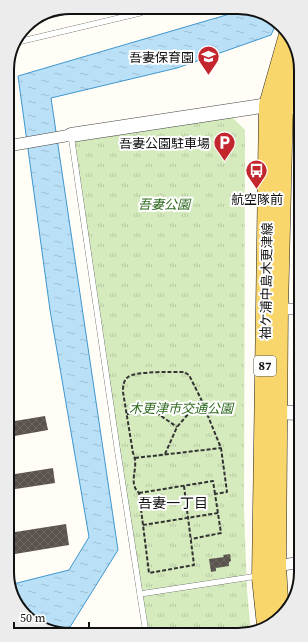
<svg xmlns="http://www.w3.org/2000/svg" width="308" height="642" viewBox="0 0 308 642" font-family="'Source Serif 4','Noto Sans JP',serif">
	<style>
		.park { fill: url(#park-tufts) }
		.water { fill: url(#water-ripples); stroke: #3f96cf }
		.building { fill: url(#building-cross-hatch) }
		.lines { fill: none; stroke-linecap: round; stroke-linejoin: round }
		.service-casing { stroke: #444; stroke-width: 6 }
		.minor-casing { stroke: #444; stroke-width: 12 }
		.tertiary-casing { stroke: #444; stroke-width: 15 }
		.primary-casing { stroke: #222; stroke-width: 19 }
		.path { stroke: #333; stroke-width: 2; stroke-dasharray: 4 2; stroke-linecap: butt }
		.service { stroke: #fff; stroke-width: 5.5 }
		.minor { stroke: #fff; stroke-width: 11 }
		.tertiary { stroke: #fff; stroke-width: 14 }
		.primary { stroke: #f9d66b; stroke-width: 18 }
		.labels { text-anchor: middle; stroke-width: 4; stroke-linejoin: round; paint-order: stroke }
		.shield { fill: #fff; stroke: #585858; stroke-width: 1 }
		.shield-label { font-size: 12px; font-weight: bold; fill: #111 }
		.poi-label { font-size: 13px; fill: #111; stroke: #fff; text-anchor: end }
		.park-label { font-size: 13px; font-style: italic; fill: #2f6b1f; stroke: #fff }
		.street-label { font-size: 13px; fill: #111; stroke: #fff }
		.neighbourhood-label { font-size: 14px; fill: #111; stroke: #fff }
		.rim { fill: none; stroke: #111; stroke-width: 2 }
	</style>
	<defs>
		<pattern id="park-tufts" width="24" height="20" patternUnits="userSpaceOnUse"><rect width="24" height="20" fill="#d5ebbd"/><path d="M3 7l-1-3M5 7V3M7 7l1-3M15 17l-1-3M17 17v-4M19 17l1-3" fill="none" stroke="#b6c8a1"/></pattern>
		<pattern id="water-ripples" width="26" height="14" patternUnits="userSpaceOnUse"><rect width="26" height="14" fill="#b9e0f7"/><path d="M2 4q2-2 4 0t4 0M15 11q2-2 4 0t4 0" fill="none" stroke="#9ebfd3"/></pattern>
		<pattern id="building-cross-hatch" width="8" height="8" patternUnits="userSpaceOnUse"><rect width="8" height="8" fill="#5a524d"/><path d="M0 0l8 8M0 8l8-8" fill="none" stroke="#6d6662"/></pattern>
	</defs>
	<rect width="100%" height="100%" fill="#fffdf5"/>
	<polygon class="park" points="227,112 245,130 244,510 247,590 251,633 146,633 71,135"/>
	<polygon class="water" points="238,8 251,8 277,22 271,35 177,68 51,98 118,550 70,627 50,630 28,619 9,589 9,585 69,570 89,537 50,310 18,76 233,13"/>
	<g class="building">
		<polygon points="70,7 71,7 73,13 31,23"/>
		<polygon points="45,416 48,430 9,437 9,422"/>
		<polygon points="53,468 55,483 9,490 9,475"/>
		<polygon points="66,524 69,545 9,555 9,533"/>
		<polygon points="230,554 231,561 229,562 229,566 216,568 216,571 211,572 209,559 224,557 223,555"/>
	</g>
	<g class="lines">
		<defs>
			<g id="service">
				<polyline points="18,42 140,13 156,8"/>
				<polyline points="71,135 117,447 146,633"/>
				<polyline points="8,324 12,350 8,361"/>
				<polyline points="140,594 258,576"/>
			</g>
			<g id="minor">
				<polyline points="279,105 284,104 299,111"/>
				<polyline points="8,146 71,135"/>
				<polyline points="279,309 300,309"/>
				<polyline points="277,566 301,562"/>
			</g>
			<g id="tertiary">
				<polyline points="71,135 268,105"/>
				<polyline points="268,412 300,413"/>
			</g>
			<g id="primary">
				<polyline points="280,616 277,566 279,309 284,104 299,54"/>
				<polyline points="266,625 261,578 268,105 288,35"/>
			</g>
		</defs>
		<use href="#service" class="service-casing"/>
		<use href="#minor" class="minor-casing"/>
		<use href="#tertiary" class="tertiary-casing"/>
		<use href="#primary" class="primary-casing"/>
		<g class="path">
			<polyline points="127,414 154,411 177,427"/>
			<polyline points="165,454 177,427 201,399"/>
			<polyline points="135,458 221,448"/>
			<path d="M184,486L194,565L149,573L139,493C127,482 140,468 133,453L123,392C123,387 123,381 128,377C135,371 173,372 184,372L189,375L201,399L221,448L227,492L215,494L221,533L191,539"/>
			<polyline points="139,493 213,481 215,494"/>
			<polyline points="143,525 218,513"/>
		</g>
		<use href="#service" class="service"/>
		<use href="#minor" class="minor"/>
		<use href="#tertiary" class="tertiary"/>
		<use href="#primary" class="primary"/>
	</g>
	<defs>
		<symbol id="school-pin" viewBox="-11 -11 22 30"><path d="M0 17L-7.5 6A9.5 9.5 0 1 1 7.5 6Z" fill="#c4262e" stroke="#fff"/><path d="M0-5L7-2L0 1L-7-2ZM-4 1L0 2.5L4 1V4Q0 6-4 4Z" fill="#fff"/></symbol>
		<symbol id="parking-pin" viewBox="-11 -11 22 30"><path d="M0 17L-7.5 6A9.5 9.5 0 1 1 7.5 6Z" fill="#c4262e" stroke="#fff"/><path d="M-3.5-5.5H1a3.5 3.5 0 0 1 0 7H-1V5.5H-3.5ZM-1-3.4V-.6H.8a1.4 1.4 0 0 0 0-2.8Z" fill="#fff"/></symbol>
		<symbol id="bus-pin" viewBox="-11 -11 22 30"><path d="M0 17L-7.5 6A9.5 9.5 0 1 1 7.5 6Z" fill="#c4262e" stroke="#fff"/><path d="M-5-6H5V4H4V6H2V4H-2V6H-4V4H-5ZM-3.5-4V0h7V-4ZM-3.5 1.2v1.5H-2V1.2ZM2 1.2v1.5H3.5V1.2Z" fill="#fff"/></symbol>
	</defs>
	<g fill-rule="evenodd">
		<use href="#school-pin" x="196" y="44" width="25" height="34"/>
		<use href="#parking-pin" x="212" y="130" width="25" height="34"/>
		<use href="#bus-pin" x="244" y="158" width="25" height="34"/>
	</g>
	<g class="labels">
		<rect class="shield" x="254" y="356" width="22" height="20" rx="3"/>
		<g class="shield-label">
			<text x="265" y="370">87</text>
		</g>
		<g class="poi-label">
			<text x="194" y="62">吾妻保育園</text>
			<text x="210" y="148">吾妻公園駐車場</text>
			<text x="257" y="204" text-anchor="middle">航空隊前</text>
		</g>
		<g class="park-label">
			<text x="164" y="209">吾妻公園</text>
			<text x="181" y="413">木更津市交通公園</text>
		</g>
		<g class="street-label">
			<text transform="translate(266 281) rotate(-89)" y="5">袖ケ浦中島木更津線</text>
		</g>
		<g class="neighbourhood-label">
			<text x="173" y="508">吾妻一丁目</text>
		</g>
	</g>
	<path d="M0 0H308V642H0ZM70 14H238A56 56 0 0 1 294 70V572A56 56 0 0 1 238 628H70A56 56 0 0 1 14 572V70A56 56 0 0 1 70 14Z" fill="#ececec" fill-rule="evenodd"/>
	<path class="rim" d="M70 14H238A56 56 0 0 1 294 70V572A56 56 0 0 1 238 628H70A56 56 0 0 1 14 572V70A56 56 0 0 1 70 14Z"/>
	<path d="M14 622v6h75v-6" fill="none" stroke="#111111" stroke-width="2"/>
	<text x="20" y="622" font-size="12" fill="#111111" stroke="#ffffff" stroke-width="3" paint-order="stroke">50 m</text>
</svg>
